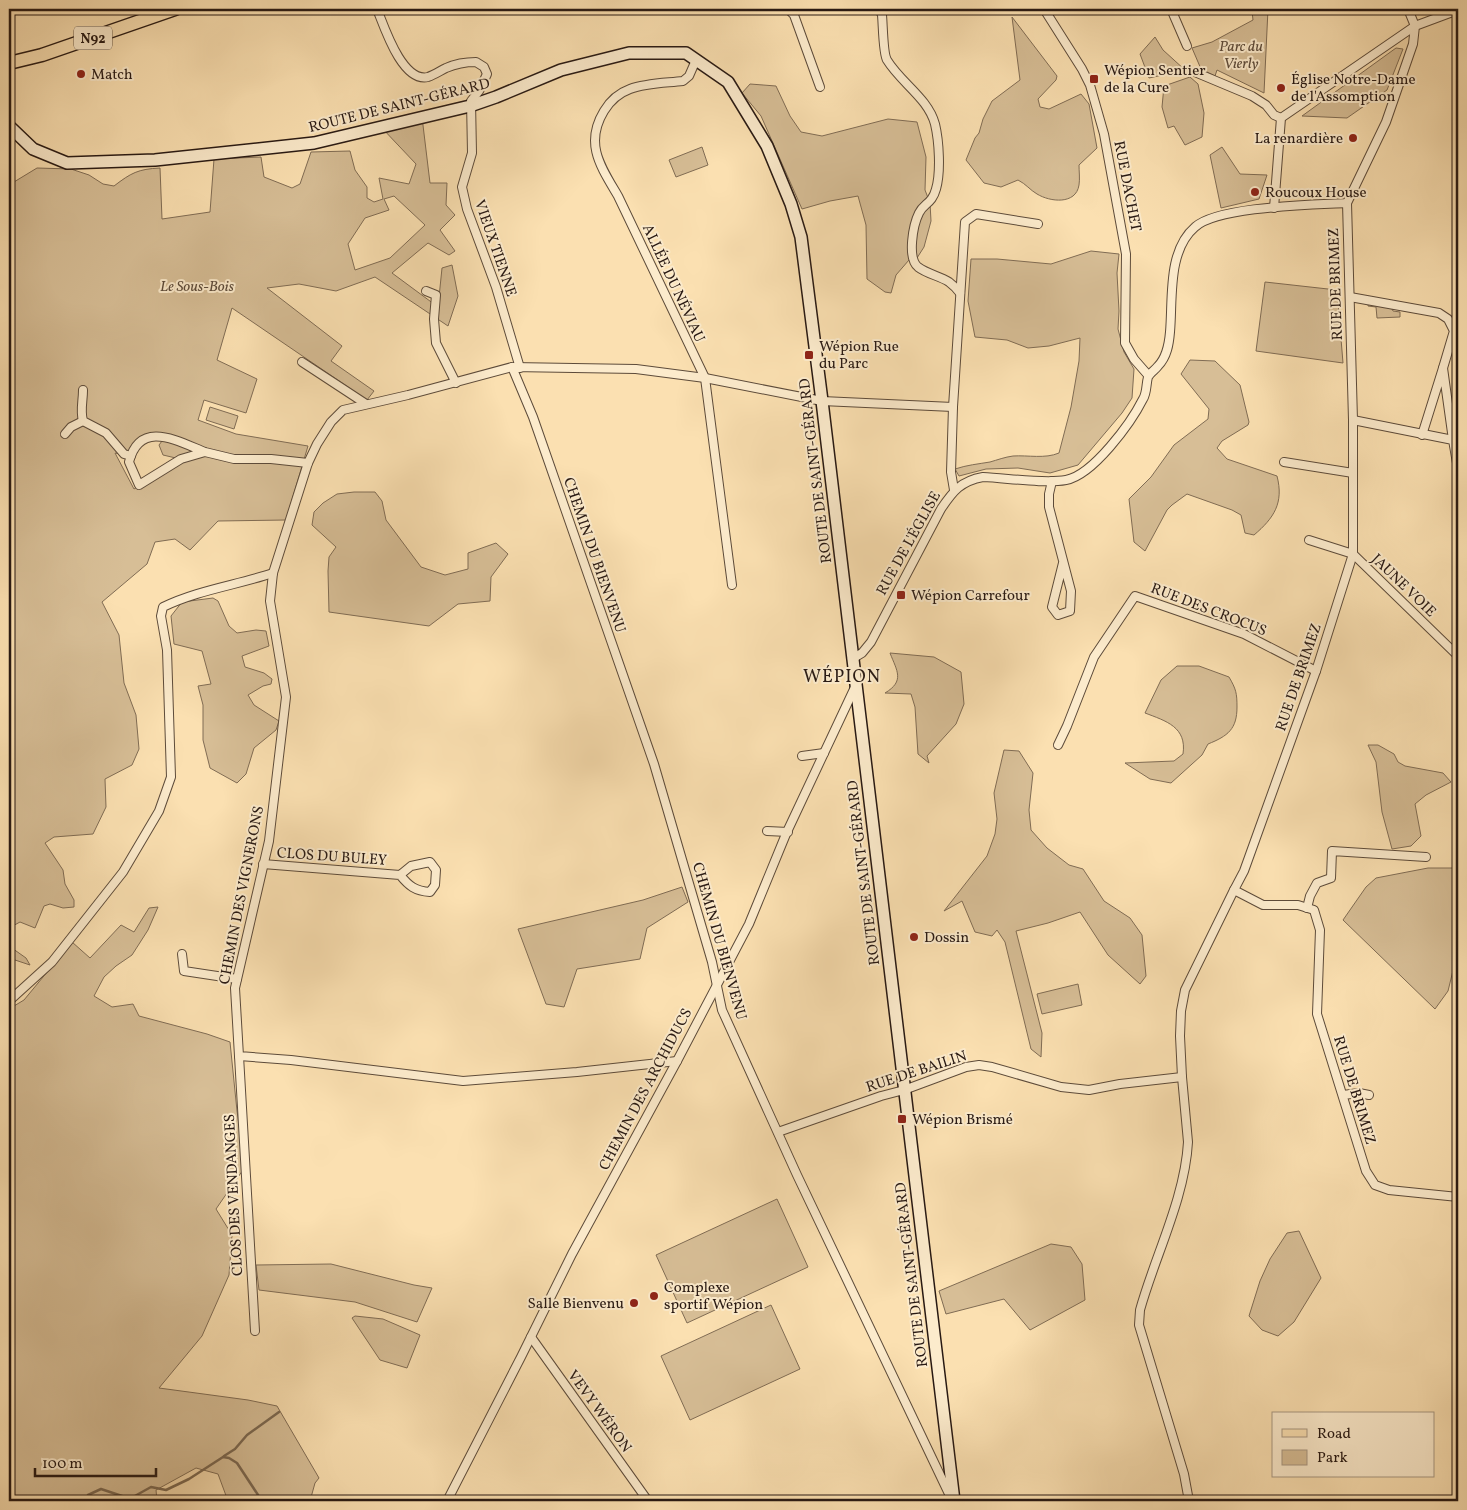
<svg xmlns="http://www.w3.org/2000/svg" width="1467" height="1510" viewBox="0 0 1467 1510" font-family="Vollkorn,serif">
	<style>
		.green { fill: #d7be96; stroke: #806c54; fill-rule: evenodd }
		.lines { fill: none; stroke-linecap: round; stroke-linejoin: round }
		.stream { stroke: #7b6851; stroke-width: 2.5 }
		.street-casing { stroke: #5d4b3a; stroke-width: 10 }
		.secondary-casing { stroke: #281913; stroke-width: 14 }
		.primary-casing { stroke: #281913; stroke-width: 15 }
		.street { stroke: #fcebcc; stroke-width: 8 }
		.secondary { stroke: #fcebcc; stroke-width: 11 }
		.primary { stroke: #fbe0b1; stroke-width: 12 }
		.poi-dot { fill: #8f2418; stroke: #fcebcc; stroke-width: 2 }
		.labels { text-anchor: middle; stroke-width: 4; stroke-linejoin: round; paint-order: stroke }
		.shield { fill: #fcebcc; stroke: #68584a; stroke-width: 1 }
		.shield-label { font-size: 14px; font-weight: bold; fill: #281913 }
		.park-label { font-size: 15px; font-style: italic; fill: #5d4b3a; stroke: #fcebcc }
		.poi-label { font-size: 15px; fill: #281913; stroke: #fcebcc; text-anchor: start }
		.street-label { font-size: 15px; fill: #281913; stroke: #fcebcc }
		.quarter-label { font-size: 18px; letter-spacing: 1px; fill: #281913; stroke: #fcebcc }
	</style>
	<rect width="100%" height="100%" fill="#fbe0b1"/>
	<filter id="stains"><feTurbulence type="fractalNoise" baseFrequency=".004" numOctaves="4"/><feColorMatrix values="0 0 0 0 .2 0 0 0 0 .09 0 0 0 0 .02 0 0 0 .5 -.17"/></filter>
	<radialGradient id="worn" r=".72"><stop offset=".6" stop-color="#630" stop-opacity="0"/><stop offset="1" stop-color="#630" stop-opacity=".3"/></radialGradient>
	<g class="green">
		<polygon points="1262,9 1268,9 1264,93 1217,70 1215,76 1201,69 1192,48 1212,42 1253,20 1252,11"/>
		<path d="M1012,17L1057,76L1056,80L1038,99L1040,107L1049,109L1081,94L1089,104L1097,148L1079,165C1079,171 1080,179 1079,185C1076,205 1050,202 1037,194C1030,190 1026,184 1018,180L1001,187L984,183L966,160L975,138L979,133L983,119L992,101L1020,80Z"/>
		<polygon points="1155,37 1163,50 1185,70 1149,78 1140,54"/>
		<polygon points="1396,48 1403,49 1387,90 1347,118 1302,116"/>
		<polygon points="1190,77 1198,84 1204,113 1202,137 1185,145 1174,126 1168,128 1162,107 1164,86"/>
		<polygon points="750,84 776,86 790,116 801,132 822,136 888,119 917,122 926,157 925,190 930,203 931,221 924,247 917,258 909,260 896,275 891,293 885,292 867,279 866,225 858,196 830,201 802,209 761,116 742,93"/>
		<path d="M422,117L430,183H447L446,205L455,215L440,230L455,251L449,255L428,243L392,273L438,307L442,268L452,265L458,296L448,326L375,277L336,291L299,284L267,288L342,346L331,361L374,391L367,400L232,308L217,360L257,379L246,413L204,400L198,420L236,434L308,446L286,520L218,521L190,550L175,539L155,542L147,564L102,602L119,635L124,683L136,715L139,749L132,765L105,779L106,807L93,834L54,837L45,843L63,870L65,884L74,900V907L63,908L50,904L44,906L35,928L20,922L9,928V185L37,168L71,169L89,175L103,184L114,186C131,173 138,169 160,168L162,219L210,212L214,159L261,157L264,177L292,188L300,184L311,152L350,151L355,170L367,187V198L374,202L383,199L379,178L409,184L416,164L381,127ZM394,196L425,225L390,258L355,270L348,244L365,218L389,210L384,199ZM150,436L165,437L159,445L163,455L180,459L134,489L115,453L131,456Z"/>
		<polygon points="702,147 708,165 676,177 669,160"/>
		<polygon points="1222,147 1240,174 1267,175 1259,199 1221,208 1210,155"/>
		<path d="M1091,251L1119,254L1117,273L1119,311L1118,329L1124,352L1134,369L1132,398L1122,413L1078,465L1050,473L1018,468L986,469L959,476L955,469C967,465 978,464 990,462C997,460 1005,457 1013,456C1028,455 1045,459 1059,453L1071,407L1079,361L1080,338L1049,346L1028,348L1007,340L975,337L968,301L971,259H997L1051,264Z"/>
		<polygon points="1265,282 1337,290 1343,363 1256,351"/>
		<polygon points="1368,303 1391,307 1393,311 1400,312 1400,317 1377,318 1376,307 1368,306"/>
		<path d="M1190,360L1215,361L1240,385L1249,422L1248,425L1222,441L1217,448L1227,459L1277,476C1284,503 1274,518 1254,535L1245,533L1241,515L1232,510L1187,494L1172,505L1167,510L1145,551L1134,542L1129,499L1151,477L1174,445L1208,419L1209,409L1181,374Z"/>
		<polygon points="210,407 238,416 234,429 206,420"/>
		<polygon points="354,492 375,492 382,501 386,520 421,567 445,575 468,569 468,553 496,543 508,554 491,577 490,601 458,604 429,626 329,612 328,571 329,557 336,547 312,525 314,512 323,503 337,494"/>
		<polygon points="213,598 218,601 229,626 237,633 256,630 266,631 269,646 242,656 245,667 264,673 272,679 271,684 263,686 248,695 254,705 279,721 276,730 254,748 246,774 237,783 210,768 203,740 203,705 198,686 211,684 202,651 174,644 171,616 182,602"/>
		<path d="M890,653L934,657L961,672L964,704L956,724L927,756L929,763L918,754L915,707L911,694L885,693C905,681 897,671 890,653Z"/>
		<path d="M1177,666H1199L1229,677C1236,689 1237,693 1237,707C1237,729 1228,736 1208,744L1202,755L1171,783L1150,779L1125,763L1174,761L1183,754C1187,727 1166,721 1145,713L1161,680Z"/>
		<polygon points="1368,745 1378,745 1394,754 1398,762 1405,766 1443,773 1451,782 1426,795 1415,804 1421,836 1411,846 1392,849 1382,812 1376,762"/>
		<polygon points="1004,750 1019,751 1033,773 1029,810 1031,830 1047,848 1069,865 1083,869 1104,901 1130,918 1142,935 1146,976 1140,984 1108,955 1080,912 1048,923 1016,931 1042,1033 1041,1057 1031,1049 1005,942 997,930 992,936 975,932 962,901 944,911 987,856 995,834 997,819 994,793"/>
		<polygon points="1428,868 1458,868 1458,950 1448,991 1435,1009 1343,920 1366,887 1376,878"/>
		<polygon points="682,887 688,902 647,928 640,959 577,969 564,1007 546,1004 518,929 643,900"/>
		<polygon points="158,907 148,930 132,955 116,966 104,977 94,996 112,1007 133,1004 139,1016 207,1034 230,1042 237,1111 245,1167 216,1209 232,1235 229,1275 202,1336 159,1388 248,1400 277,1406 319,1478 315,1483 310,1501 228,1501 218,1474 196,1468 156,1490 157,1501 9,1501 9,1009 24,1000 72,942 90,958 121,925 134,932 149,908"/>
		<polygon points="9,946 26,958 30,965 9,958"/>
		<polygon points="1078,984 1082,1005 1042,1014 1037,994"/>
		<polygon points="777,1199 808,1267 687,1323 656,1255"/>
		<polygon points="1299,1231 1321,1278 1294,1322 1278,1336 1262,1330 1249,1316 1260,1281 1270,1259 1287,1233"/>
		<polygon points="1051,1244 1071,1247 1082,1264 1085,1300 1030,1330 1004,1299 946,1314 939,1291"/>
		<polygon points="331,1264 414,1285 432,1288 417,1322 355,1302 259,1290 256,1265"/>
		<polygon points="771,1305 800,1369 690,1420 661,1356"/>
		<polygon points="355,1316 383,1319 420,1335 407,1368 380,1360 352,1318"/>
	</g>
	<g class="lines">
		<g class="stream">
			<polyline points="224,1456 235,1449 247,1435 279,1412"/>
			<polyline points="87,1501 88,1495 101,1489 125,1497 133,1497 151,1487 166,1490 189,1479 223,1457 229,1458 237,1463 262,1501"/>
		</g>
		<defs>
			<g id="street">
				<path d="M377,9C384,26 402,83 428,77C434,75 440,71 446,68C455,64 466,62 476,62L484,67L487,74L479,91L471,101L472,153L462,187L467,209L496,287L520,368"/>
				<polyline points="788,9 794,15 820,87"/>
				<path d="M879,9L882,15C883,25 883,54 887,60C901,83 928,98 935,124C939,141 941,172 936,189C932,204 924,203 919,213C913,225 907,258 918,267C927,274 940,276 949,282C953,285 957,289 960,293"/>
				<polyline points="1044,9 1082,69 1090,85 1104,134 1126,254 1125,343 1134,359 1148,375"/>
				<polyline points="1171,9 1187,46"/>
				<polyline points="1408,9 1415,26 1413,44 1386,122 1347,203 1353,420 1353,554 1316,671 1244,871 1234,890 1263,905 1298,905 1314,910 1320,930 1317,1014 1366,1171 1375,1185 1389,1190 1458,1197"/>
				<path d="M696,60L689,76L683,81C666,83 646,83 630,89C619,93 610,101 604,111C584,144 601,167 618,196L705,378L732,585"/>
				<polyline points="1197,73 1252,96 1266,105 1274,115 1281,118"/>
				<polyline points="1274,208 1281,118 1415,26 1458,10"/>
				<polyline points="426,291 436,295 434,319 436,343 456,383"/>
				<polyline points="1350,297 1439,313 1448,319 1454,331 1443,368"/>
				<polyline points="302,362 366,404"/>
				<polyline points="512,367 533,417 654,764 712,962 722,1010 797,1175 951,1498"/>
				<path d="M83,390C83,402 80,410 83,421L106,433L124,454L131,456"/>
				<polyline points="1353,420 1453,440 1458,469"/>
				<polyline points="65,434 71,427 83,421"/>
				<polyline points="1422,435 1443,368 1453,440"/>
				<path d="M205,452C177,441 140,419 129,462L139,485L181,459L205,452L234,459H271L308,463"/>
				<polyline points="1284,462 1353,473"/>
				<polyline points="1052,481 1049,494 1049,507 1071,591 1070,611 1058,615 1052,607 1063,563"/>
				<polyline points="954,490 951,472 953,407 965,222 976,214 1038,224"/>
				<polyline points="1309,540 1353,554 1458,656"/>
				<path d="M852,659L862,653L871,642L941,509C953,491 961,481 983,477C1007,478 1044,484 1066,480C1093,475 1131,423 1143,399C1147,393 1146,384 1148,377C1150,373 1155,370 1158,366C1167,357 1169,344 1170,332C1173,299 1167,251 1195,227C1218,206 1314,205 1347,203"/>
				<polyline points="1458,739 1458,737"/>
				<polyline points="1058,745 1067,726 1094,657 1135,596 1244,634 1316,671"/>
				<polyline points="802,756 824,753"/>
				<polyline points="767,831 788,832"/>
				<path d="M263,864L400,875L411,866L430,862L436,870L435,885L430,892C415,891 409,886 400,875"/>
				<polyline points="1307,908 1310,896 1317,883 1331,878 1332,851 1426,857"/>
				<polyline points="182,954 184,971 237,979"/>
				<path d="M9,1001L52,962L123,872L159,811L171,777L167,650L161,616L163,607C198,590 237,585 273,573"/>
				<polyline points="239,1056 255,1331"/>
				<polyline points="677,1061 577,1072 463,1081 291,1060 239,1056 235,988 269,841 286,697 270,601 273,573 308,463 317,444 331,422 343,410 408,395 512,367 636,369 705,378 822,401 953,407"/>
				<polyline points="1343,1095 1359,1093 1369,1095"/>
				<polyline points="778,1132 881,1096 904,1090 966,1067 979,1065 992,1067 1061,1087 1089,1090 1120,1084 1182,1077"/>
				<polyline points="531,1337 648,1501"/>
				<polyline points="447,1501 521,1357 572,1254 677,1061 749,924 786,834 856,685"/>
				<path d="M1189,1501L1184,1474L1139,1325L1140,1310C1155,1256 1185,1198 1188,1142L1182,1077L1180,1036L1181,1011L1185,990L1234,890"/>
			</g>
			<polyline id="secondary" points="9,126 33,149 67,163 155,160 314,143 470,106 496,97 561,70 629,53 686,53 728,82 767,146 791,204 801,237 822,401 954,1501"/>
			<polyline id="primary" points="9,63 42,55 175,9"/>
		</defs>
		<use href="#street" class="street-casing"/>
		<use href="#secondary" class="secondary-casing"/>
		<use href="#primary" class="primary-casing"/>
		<use href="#street" class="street"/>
		<use href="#secondary" class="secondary"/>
		<use href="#primary" class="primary"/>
	</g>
	<g class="poi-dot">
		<circle cx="81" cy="74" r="5"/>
		<rect x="1089" y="74" width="10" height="10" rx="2.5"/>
		<circle cx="1281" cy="88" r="5"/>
		<circle cx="1353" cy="138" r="5"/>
		<circle cx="1255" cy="192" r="5"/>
		<rect x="804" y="350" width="10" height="10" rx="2.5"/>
		<rect x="896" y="590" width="10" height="10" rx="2.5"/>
		<circle cx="914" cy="937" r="5"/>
		<rect x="897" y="1114" width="10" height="10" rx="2.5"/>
		<circle cx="654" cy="1296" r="5"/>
		<circle cx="634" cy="1303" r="5"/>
	</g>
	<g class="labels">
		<rect class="shield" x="74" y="26.5" width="38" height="23" rx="4"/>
		<g class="shield-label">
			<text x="93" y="43">N92</text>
		</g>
		<g class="park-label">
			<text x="1241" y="51">Parc du<tspan x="1241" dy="17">Vierly</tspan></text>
			<text x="197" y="291">Le Sous-Bois</text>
		</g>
		<g class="poi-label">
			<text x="1104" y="75">Wépion Sentier<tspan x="1104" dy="17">de la Cure</tspan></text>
			<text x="91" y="79">Match</text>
			<text x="1291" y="84">Église Notre-Dame<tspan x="1291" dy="17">de l'Assomption</tspan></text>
			<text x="1343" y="143" text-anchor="end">La renardière</text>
			<text x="1265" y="197">Roucoux House</text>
			<text x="819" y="351">Wépion Rue<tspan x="819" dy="17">du Parc</tspan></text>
			<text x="911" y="600">Wépion Carrefour</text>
			<text x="924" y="942">Dossin</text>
			<text x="912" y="1124">Wépion Brismé</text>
			<text x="664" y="1292">Complexe<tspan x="664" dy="17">sportif Wépion</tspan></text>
			<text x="624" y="1308" text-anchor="end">Salle Bienvenu</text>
		</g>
		<g class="street-label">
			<text transform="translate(399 105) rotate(-14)" y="5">ROUTE DE SAINT-GÉRARD</text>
			<text transform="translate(1128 186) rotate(79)" y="5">RUE DACHET</text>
			<text transform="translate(496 248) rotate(71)" y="5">VIEUX TIENNE</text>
			<text transform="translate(674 283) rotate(65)" y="5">ALLÉE DU NÉVIAU</text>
			<text transform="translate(1335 284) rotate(-92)" y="5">RUE DE BRIMEZ</text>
			<text transform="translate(815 471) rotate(-97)" y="5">ROUTE DE SAINT-GÉRARD</text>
			<text transform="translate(908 543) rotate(-61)" y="5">RUE DE L'ÉGLISE</text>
			<text transform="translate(595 555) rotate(71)" y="5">CHEMIN DU BIENVENU</text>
			<text transform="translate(1404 585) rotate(44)" y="5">JAUNE VOIE</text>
			<text transform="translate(1209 609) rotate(21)" y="5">RUE DES CROCUS</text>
			<text transform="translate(1298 677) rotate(-71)" y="5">RUE DE BRIMEZ</text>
			<text transform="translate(332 856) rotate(4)" y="5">CLOS DU BULEY</text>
			<text transform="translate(863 873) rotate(-97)" y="5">ROUTE DE SAINT-GÉRARD</text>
			<text transform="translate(241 895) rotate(-79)" y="5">CHEMIN DES VIGNERONS</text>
			<text transform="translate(720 941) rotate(74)" y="5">CHEMIN DU BIENVENU</text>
			<text transform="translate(916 1071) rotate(-18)" y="5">RUE DE BAILIN</text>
			<text transform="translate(645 1089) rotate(-62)" y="5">CHEMIN DES ARCHIDUCS</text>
			<text transform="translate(1355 1090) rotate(73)" y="5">RUE DE BRIMEZ</text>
			<text transform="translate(233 1195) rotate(-93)" y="5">CLOS DES VENDANGES</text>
			<text transform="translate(911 1275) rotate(-97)" y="5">ROUTE DE SAINT-GÉRARD</text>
			<text transform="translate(600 1411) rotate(54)" y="5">VEVY WÉRON</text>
		</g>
		<g class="quarter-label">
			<text x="842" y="682">WÉPION</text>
		</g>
	</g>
	<rect width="1467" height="1510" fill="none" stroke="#fbe0b1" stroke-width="30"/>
	<rect x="10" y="10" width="1447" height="1490" fill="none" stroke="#281913" stroke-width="2.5"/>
	<rect x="15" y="15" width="1437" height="1480" fill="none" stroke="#281913"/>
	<rect x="1272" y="1412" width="162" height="65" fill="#fcebcc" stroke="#a79782"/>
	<rect x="1282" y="1429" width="25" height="8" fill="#fbe0b1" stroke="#a79782"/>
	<text x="1317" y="1438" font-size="15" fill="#281913">Road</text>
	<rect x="1282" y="1450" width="25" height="15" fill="#d7be96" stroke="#a79782"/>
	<text x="1317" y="1462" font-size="15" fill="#281913">Park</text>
	<path d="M35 1468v8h121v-8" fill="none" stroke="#281913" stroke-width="2.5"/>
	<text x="42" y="1468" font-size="15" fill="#281913" stroke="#fcebcc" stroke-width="4" paint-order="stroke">100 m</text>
	<rect width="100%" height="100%" filter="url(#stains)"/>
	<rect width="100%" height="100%" fill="url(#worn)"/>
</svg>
